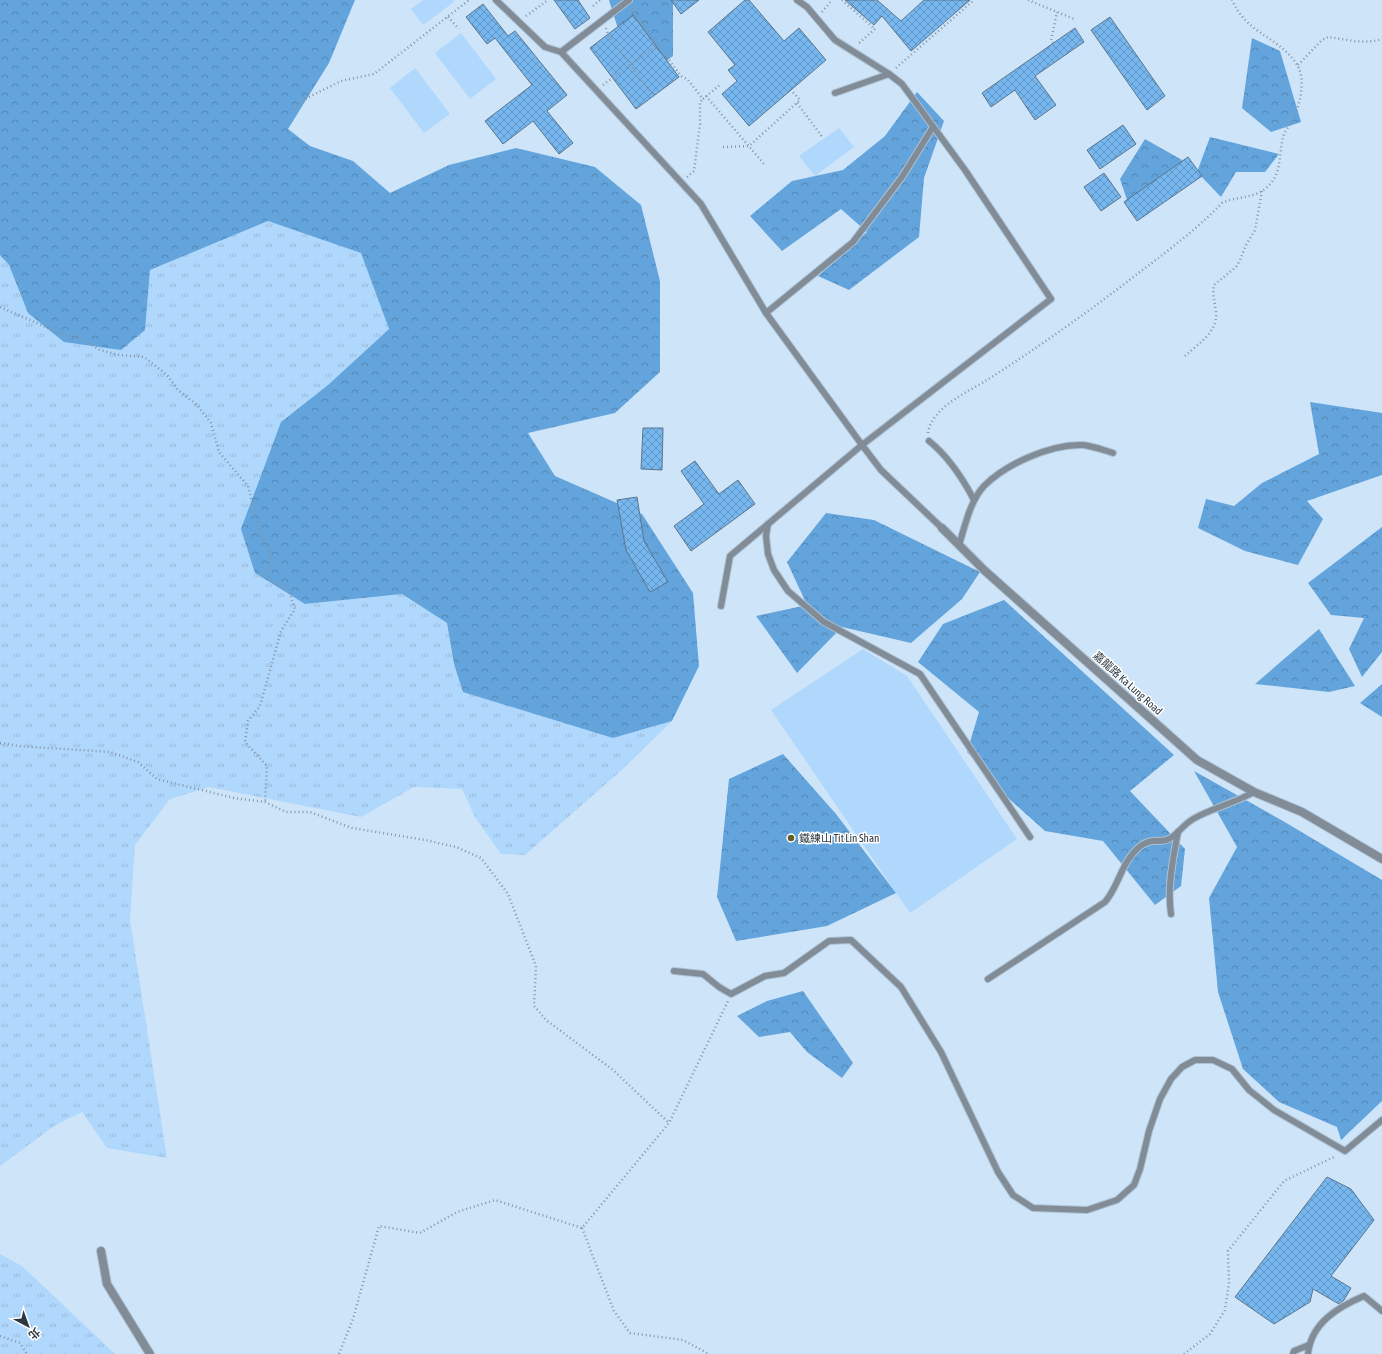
<svg xmlns="http://www.w3.org/2000/svg" width="1382" height="1354" viewBox="0 0 1382 1354" font-family="'Asap Condensed','Noto Sans TC',sans-serif">
	<style>
		.grass { fill: url(#grass-tufts) }
		.forest { fill: url(#forest-crowns) }
		.garden { fill: #b0d7fc }
		.building { fill: url(#building-cross-hatch); stroke: #5c758c }
		.lines { fill: none; stroke-linecap: round; stroke-linejoin: round }
		.lane-casing { stroke: #aec2d4; stroke-width: 8 }
		.street-casing { stroke: #aec2d4; stroke-width: 10 }
		.path { stroke: #8495a5; stroke-width: 2.5; stroke-dasharray: 1 3; stroke-linecap: butt }
		.lane { stroke: #818c97; stroke-width: 6 }
		.street { stroke: #818c97; stroke-width: 8 }
		.poi-dot { fill: #685c28; stroke: #fff; stroke-width: 1.5 }
		.labels { text-anchor: middle; stroke-width: 3; stroke-linejoin: round; paint-order: stroke }
		.street-label { font-size: 11px; fill: #2c3741; stroke: #fff }
		.poi-label { font-size: 11px; fill: #2c3741; stroke: #fff; text-anchor: start }
	</style>
	<defs>
		<pattern id="grass-tufts" width="24" height="20" patternUnits="userSpaceOnUse"><rect width="24" height="20" fill="#b0d7fc"/><path d="M3 7l-1-3M5 7V3M7 7l1-3M15 17l-1-3M17 17v-4M19 17l1-3" fill="none" stroke="#98b9d9"/></pattern>
		<pattern id="forest-crowns" width="20" height="18" patternUnits="userSpaceOnUse"><rect width="20" height="18" fill="#63a4dc"/><path d="M2 6a3 3 0 1 1 6 0M12 15a3 3 0 1 1 6 0" fill="none" stroke="#5286b4"/></pattern>
		<pattern id="building-cross-hatch" width="8" height="8" patternUnits="userSpaceOnUse"><rect width="8" height="8" fill="#76b7f0"/><path d="M0 0l8 8M0 8l8-8" fill="none" stroke="#6196c4"/></pattern>
	</defs>
	<rect width="100%" height="100%" fill="#cee5f9"/>
	<g class="grass">
		<polygon points="268,221 361,252 389,329 328,385 281,422 305,604 402,594 447,623 454,664 613,738 672,721 624,768 525,855 501,854 475,817 462,789 414,787 361,817 209,787 170,799 135,845 130,920 167,1158 107,1148 82,1112 54,1126 0,1166 0,255 9,265 28,313 145,330 150,270"/>
		<polygon points="0,1254 22,1266 115,1354 0,1354"/>
	</g>
	<g class="forest">
		<polygon points="0,0 355,0 329,63 288,129 310,146 353,161 390,193 449,165 516,148 595,167 641,205 660,281 660,372 615,413 528,433 555,476 642,514 693,593 699,666 672,721 613,738 463,692 454,664 447,623 402,594 305,604 255,573 241,529 281,422 328,385 389,329 361,253 268,221 150,270 145,330 121,350 64,342 28,313 9,265 0,255"/>
		<polygon points="609,0 673,0 673,56 635,83"/>
		<polygon points="1252,38 1280,51 1301,122 1271,132 1242,108"/>
		<polygon points="917,92 944,121 924,178 919,237 849,290 818,276 867,232 841,209 782,251 750,216 792,181 843,170 885,136"/>
		<polygon points="1210,137 1279,154 1265,172 1236,172 1221,197 1197,172"/>
		<polygon points="1145,139 1182,160 1159,198 1127,200 1120,179"/>
		<polygon points="1310,402 1382,413 1382,475 1307,501 1323,519 1298,565 1245,551 1198,528 1206,499 1234,506 1262,483 1319,454"/>
		<polygon points="826,513 874,520 980,572 962,599 911,643 842,627 797,673 756,616 807,605 787,562"/>
		<polygon points="1382,527 1382,652 1362,677 1349,649 1364,618 1331,615 1308,583"/>
		<polygon points="1004,600 1174,755 1130,791 1185,849 1181,886 1155,905 1103,841 1045,831 1007,797 967,752 979,712 918,662 943,624"/>
		<polygon points="1319,629 1355,686 1329,692 1255,684"/>
		<polygon points="1382,684 1382,717 1360,703"/>
		<polygon points="783,754 836,814 896,893 827,926 736,941 717,897 729,779"/>
		<polygon points="1194,771 1283,821 1382,880 1382,1101 1341,1140 1337,1127 1279,1102 1243,1069 1218,992 1209,898 1237,847"/>
		<polygon points="803,991 853,1063 842,1078 807,1052 790,1032 759,1037 737,1016 767,1001"/>
	</g>
	<g class="garden">
		<polygon points="423,0 453,0 454,2 423,25 411,9"/>
		<polygon points="461,33 496,79 470,99 435,53"/>
		<polygon points="415,68 450,114 424,133 390,88"/>
		<polygon points="839,128 854,147 815,176 799,156"/>
		<polygon points="863,649 907,676 1017,839 910,913 771,710"/>
	</g>
	<g class="building">
		<polygon points="554,0 578,0 590,18 575,29"/>
		<polygon points="671,0 699,0 681,14"/>
		<polygon points="745,0 749,0 784,41 799,28 826,60 749,126 722,94 737,81 728,70 735,65 708,32"/>
		<polygon points="845,0 877,0 901,21 924,0 970,0 911,51 882,16 874,25"/>
		<polygon points="483,4 508,36 515,31 567,95 547,111 573,143 559,154 533,121 503,144 485,121 532,85 495,38 487,44 466,17"/>
		<polygon points="633,15 679,77 636,109 590,48"/>
		<polygon points="1110,17 1165,96 1147,110 1091,30"/>
		<polygon points="1075,28 1084,42 1035,76 1056,105 1035,120 1015,90 991,107 982,93"/>
		<polygon points="1123,125 1136,144 1100,169 1087,150"/>
		<polygon points="1188,157 1202,176 1137,221 1124,202"/>
		<polygon points="1104,173 1121,197 1101,211 1084,187"/>
		<polygon points="643,428 663,428 662,470 641,469"/>
		<polygon points="695,461 719,494 738,480 755,504 691,551 674,526 704,504 681,471"/>
		<polygon points="637,497 644,541 668,582 650,592 626,550 617,500"/>
		<polygon points="1327,1177 1351,1189 1374,1220 1331,1276 1351,1288 1344,1300 1339,1304 1313,1289 1310,1302 1274,1324 1235,1297"/>
	</g>
	<g class="lines">
		<defs>
			<g id="lane">
				<polyline points="496,0 545,47 561,52 701,204 766,313 862,445 881,470 942,528"/>
				<polyline points="561,52 629,0"/>
				<polyline points="835,93 889,74"/>
				<polyline points="766,313 853,242 902,177 933,127"/>
				<path d="M929,441C949,457 962,477 974,500"/>
				<polyline points="768,524 766,536 768,554 774,570 788,591 824,622 920,674 1030,837"/>
				<path d="M959,545C965,526 970,501 984,486C1006,464 1049,445 1080,445C1091,445 1103,450 1113,453"/>
				<polyline points="721,606 730,556 862,445 1051,299 965,170 902,84 889,74 835,40 807,7 797,0"/>
				<path d="M1171,914C1167,887 1173,859 1178,832"/>
				<polyline points="674,971 703,974 719,987 731,994 765,976 784,973 829,941 851,940 901,987 941,1052 998,1172 1013,1195 1033,1208 1087,1210 1117,1200 1134,1185 1140,1169 1149,1131 1160,1099 1171,1079 1182,1067 1195,1060 1213,1060 1232,1069 1249,1090 1274,1110 1345,1151 1382,1120"/>
				<path d="M988,979L1105,902C1119,886 1121,863 1138,848C1153,836 1159,844 1169,839C1178,834 1184,824 1193,819C1212,808 1235,803 1254,792"/>
				<polyline points="1293,1354 1294,1351 1309,1345"/>
				<path d="M1308,1354C1311,1323 1338,1307 1364,1296L1382,1311"/>
			</g>
			<g id="street">
				<polyline points="942,528 984,570 1197,760 1254,792 1302,812 1382,859"/>
				<polyline points="101,1251 107,1284 150,1354"/>
			</g>
		</defs>
		<use href="#lane" class="lane-casing"/>
		<use href="#street" class="street-casing"/>
		<g class="path">
			<polyline points="842,0 875,29 858,44"/>
			<polyline points="1028,0 1074,19"/>
			<polyline points="593,6 600,0"/>
			<polyline points="633,8 635,15 681,76 688,80 703,99 721,84"/>
			<polyline points="822,12 832,0"/>
			<polyline points="526,16 548,0"/>
			<polyline points="448,17 459,29"/>
			<polyline points="606,28 608,35 653,95"/>
			<polyline points="1053,43 1051,41 1057,12"/>
			<path d="M1298,65L1322,40L1328,37C1345,39 1364,45 1382,39"/>
			<polyline points="896,68 974,0"/>
			<polyline points="603,85 657,45"/>
			<polyline points="706,96 764,164"/>
			<polyline points="797,103 823,138"/>
			<polyline points="293,109 307,98 341,81 374,74 469,0"/>
			<polyline points="723,147 749,146 800,100 792,91"/>
			<polyline points="687,177 694,171 700,124 700,102 703,99"/>
			<polyline points="0,307 62,334 82,339 100,350 119,355 144,357 167,375 178,390 197,405 211,423 219,452 248,486 260,533 271,556 272,563 266,573 273,582 288,589 295,609 281,631 260,706 248,721 245,742 267,766 265,802"/>
			<path d="M1185,356C1198,344 1218,332 1216,312C1215,302 1212,295 1214,285L1236,267L1240,260L1246,245L1255,230L1262,191"/>
			<path d="M928,433C932,407 968,392 987,380C1039,347 1088,312 1136,275C1165,253 1196,230 1222,203C1239,195 1257,200 1271,183C1282,171 1279,149 1284,134C1286,129 1290,125 1292,121C1300,105 1307,79 1296,63C1277,36 1247,34 1232,0"/>
			<polyline points="0,743 18,746 110,752 138,762 157,779 234,798 265,802 286,812 310,812 352,828 425,840 456,847 481,858 508,894 536,966 534,1006 546,1020 613,1070 669,1123"/>
			<polyline points="582,1228 614,1311 630,1333 683,1340 709,1354"/>
			<polyline points="0,1336 20,1343 27,1354"/>
			<polyline points="339,1354 353,1319 379,1226 420,1233 457,1212 495,1200 582,1228 669,1123 728,1001"/>
			<polyline points="1184,1354 1210,1334 1225,1310 1229,1283 1228,1251 1284,1181 1336,1156"/>
		</g>
		<use href="#lane" class="lane"/>
		<use href="#street" class="street"/>
	</g>
	<circle class="poi-dot" cx="791" cy="838" r="4"/>
	<g class="labels">
		<g class="street-label">
			<text transform="translate(1128 683) rotate(42)" y="4">嘉龍路 Ka Lung Road</text>
		</g>
		<g class="poi-label">
			<text x="799" y="842">鐵練山 Tit Lin Shan</text>
		</g>
	</g>
	<g transform="translate(28 1326) rotate(139)" stroke="#ffffff" stroke-width="3" paint-order="stroke">
	<path d="M0-3L7 15L0 10L-7 15Z" fill="#2c3741"/>
	<text y="-6" font-size="11" font-weight="bold" text-anchor="middle" fill="#2c3741">北</text>
	</g>
</svg>
